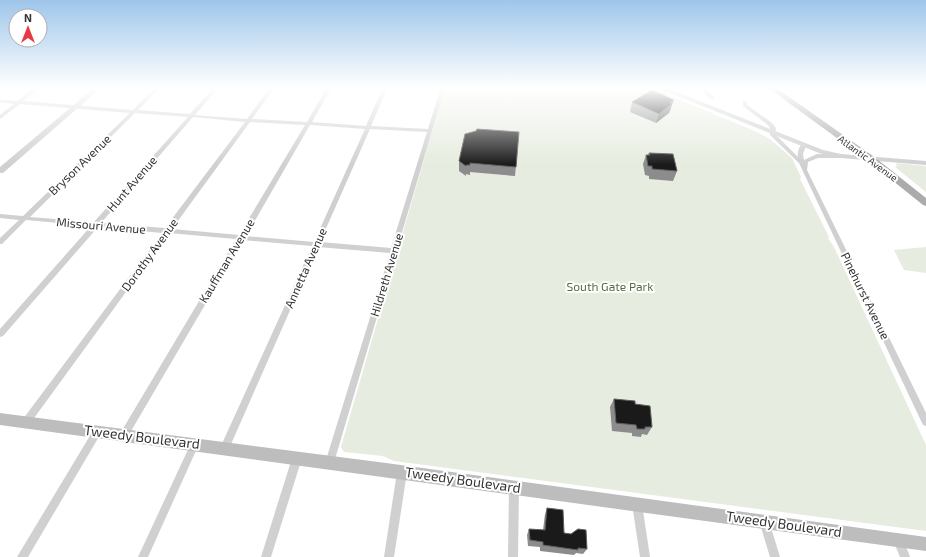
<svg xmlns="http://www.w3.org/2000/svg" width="926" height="557" viewBox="0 0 926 557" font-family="'Exo 2',sans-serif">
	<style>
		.green { fill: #e6ecdf }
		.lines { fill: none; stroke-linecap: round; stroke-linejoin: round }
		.minor { fill: #d0d0d0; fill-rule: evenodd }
		.tertiary { fill: #d0d0d0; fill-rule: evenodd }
		.secondary { fill: #bdbdbd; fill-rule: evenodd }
		.primary { fill: #ababab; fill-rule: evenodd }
		.wall { fill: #8c8c8c }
		.shaded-wall { fill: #5f5f5f }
		.building { fill: #1a1a1a; stroke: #5f5f5f }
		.labels { text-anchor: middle; stroke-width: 4; stroke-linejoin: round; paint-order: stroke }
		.far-street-label { font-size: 10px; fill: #333; stroke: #fff }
		.street-label { font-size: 12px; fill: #333; stroke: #fff }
		.park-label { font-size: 12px; fill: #56703f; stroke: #fff }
		.near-street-label { font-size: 14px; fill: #333; stroke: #fff }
	</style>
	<rect width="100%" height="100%" fill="#fff"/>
	<g class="green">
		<polygon points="452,87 649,87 757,132 770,139 792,158 801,177 800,179 829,237 828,238 834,247 926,445 926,531 394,461 383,456 344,452 341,447 444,90 451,91"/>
		<polygon points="896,163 926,166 926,192 895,167 897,166"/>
		<polygon points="926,247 926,273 904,270 894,250"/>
	</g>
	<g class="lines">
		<g class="minor">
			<path d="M35,87H41L23,101L133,110L156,87H161L138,110L190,114L214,87H219L195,115L247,119L270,87H275L252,119L307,122L327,87H332L312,122L366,126L383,87H388L371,126L428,129L441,87H445L333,466L330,468L327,466L325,463L390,253L318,247L228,451L225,452L222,451L220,448L312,246L243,240L127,438L124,439L121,438L120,435L121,432L236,239L169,233L29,425L26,426L23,425L22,422L23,419L162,233L98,227L3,336L0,337V329L91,226L26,220L2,244H0V238L19,220L0,218V214L23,216L130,113L20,104L0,119V115L14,104L0,102V100L18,101ZM135,113L188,117L94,222L30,217ZM193,117L245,122L165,228L101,223ZM250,122L305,125L239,235L172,229ZM310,125L365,129L314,242L246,236ZM370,129L427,132L391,248L320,242Z"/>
			<path d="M702,87H707L709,93L715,97V99C707,100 704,93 702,87Z"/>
			<path d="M743,101H747V105L772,123L776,128L775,134L798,157C797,153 799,145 803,144L806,146L803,154L804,160L817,154H840L843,156L840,158H818L808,162L807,170L926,413V426L923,425L799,163L770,135V128L768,125L743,106Z"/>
			<polygon points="97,428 100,429 101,432 100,435 28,557 17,557 94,429"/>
			<polygon points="195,440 198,441 199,444 148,557 138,557 192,441"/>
			<polygon points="297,453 300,455 302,458 271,557 261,557 292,458 294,455"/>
			<polygon points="402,467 405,469 407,472 394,557 384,557 397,472 399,469"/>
			<polygon points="514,482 517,484 519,487 518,557 508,557 509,487 511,484"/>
			<polygon points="637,499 640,501 642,504 650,557 640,557 632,504 634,501"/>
			<polygon points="764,516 768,517 769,521 780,557 770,557 759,521 760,517"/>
			<polygon points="898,535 902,536 910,557 900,557 893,540 894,536"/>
		</g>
		<g class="tertiary">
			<polygon points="95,87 102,87 3,173 0,173 0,167"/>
			<polygon points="655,87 664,87 823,150 841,154 926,161 926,165 841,158 819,153"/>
		</g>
		<polygon class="secondary" points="0,413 386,463 926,537 926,551 0,425"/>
		<polygon class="primary" points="767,87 775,87 873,156 926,198 926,206 923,205 867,160"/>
	</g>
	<g class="wall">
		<polygon points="632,102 671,109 669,113 656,123 630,112"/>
		<polygon points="519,132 515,176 470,172 470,175 466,174 466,176 459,171 459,161"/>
		<polygon points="649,153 677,171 673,181 649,179 649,176 645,175 643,164 646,155 648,155"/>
		<polygon points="614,399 635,404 652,427 647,435 642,434 641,437 632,436 632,433 612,431 610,407"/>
		<polygon points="547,508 564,533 587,549 583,554 576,553 574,555 540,551 540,547 528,546 527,535 529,529 543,530 545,514"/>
	</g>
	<polygon class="shaded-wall" points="674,100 669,113 656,123 659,114 670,103"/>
	<g class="building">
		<polygon points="652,90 674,100 670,103 672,104 659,114 632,102"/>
		<polygon points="477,129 519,132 516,167 470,163 470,165 466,165 466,166 459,161 465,134 476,131"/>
		<polygon points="649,153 673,154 677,171 652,169 652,166 648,166 646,155 650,155"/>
		<polygon points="614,399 635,401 635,404 650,406 652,427 645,427 645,429 637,429 636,425 616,423"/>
		<polygon points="547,508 563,510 564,533 571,534 578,529 586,530 587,549 578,548 578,550 543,545 543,542 530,540 529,529 545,530"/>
	</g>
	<linearGradient id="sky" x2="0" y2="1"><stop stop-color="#9ec6ea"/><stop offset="0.53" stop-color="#fff"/><stop offset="1" stop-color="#fff" stop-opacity="0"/></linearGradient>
	<rect width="926" height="165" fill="url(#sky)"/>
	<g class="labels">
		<g class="far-street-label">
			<text transform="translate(868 158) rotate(36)" y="4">Atlantic Avenue</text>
		</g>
		<g class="street-label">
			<text transform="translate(80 165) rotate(-44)" y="4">Bryson Avenue</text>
			<text transform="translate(132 184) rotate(-49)" y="4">Hunt Avenue</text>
			<text transform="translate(101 226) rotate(5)" y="4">Missouri Avenue</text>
			<text transform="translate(150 255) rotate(-54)" y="4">Dorothy Avenue</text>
			<text transform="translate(227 261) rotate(-59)" y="4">Kauffman Avenue</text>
			<text transform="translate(306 268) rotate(-66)" y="4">Annetta Avenue</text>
			<text transform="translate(387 275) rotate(-73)" y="4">Hildreth Avenue</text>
			<text transform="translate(865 296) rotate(64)" y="4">Pinehurst Avenue</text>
		</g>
		<g class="park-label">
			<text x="610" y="291">South Gate Park</text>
		</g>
		<g class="near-street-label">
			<text transform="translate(142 437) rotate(7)" y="5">Tweedy Boulevard</text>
			<text transform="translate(463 480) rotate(8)" y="5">Tweedy Boulevard</text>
			<text transform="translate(784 524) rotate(8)" y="5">Tweedy Boulevard</text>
		</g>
	</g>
	<g transform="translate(28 28)"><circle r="19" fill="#ffffff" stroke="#adadad"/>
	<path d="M0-3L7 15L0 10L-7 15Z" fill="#e63946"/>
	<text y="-6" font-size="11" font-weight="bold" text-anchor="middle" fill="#333333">N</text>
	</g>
</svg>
